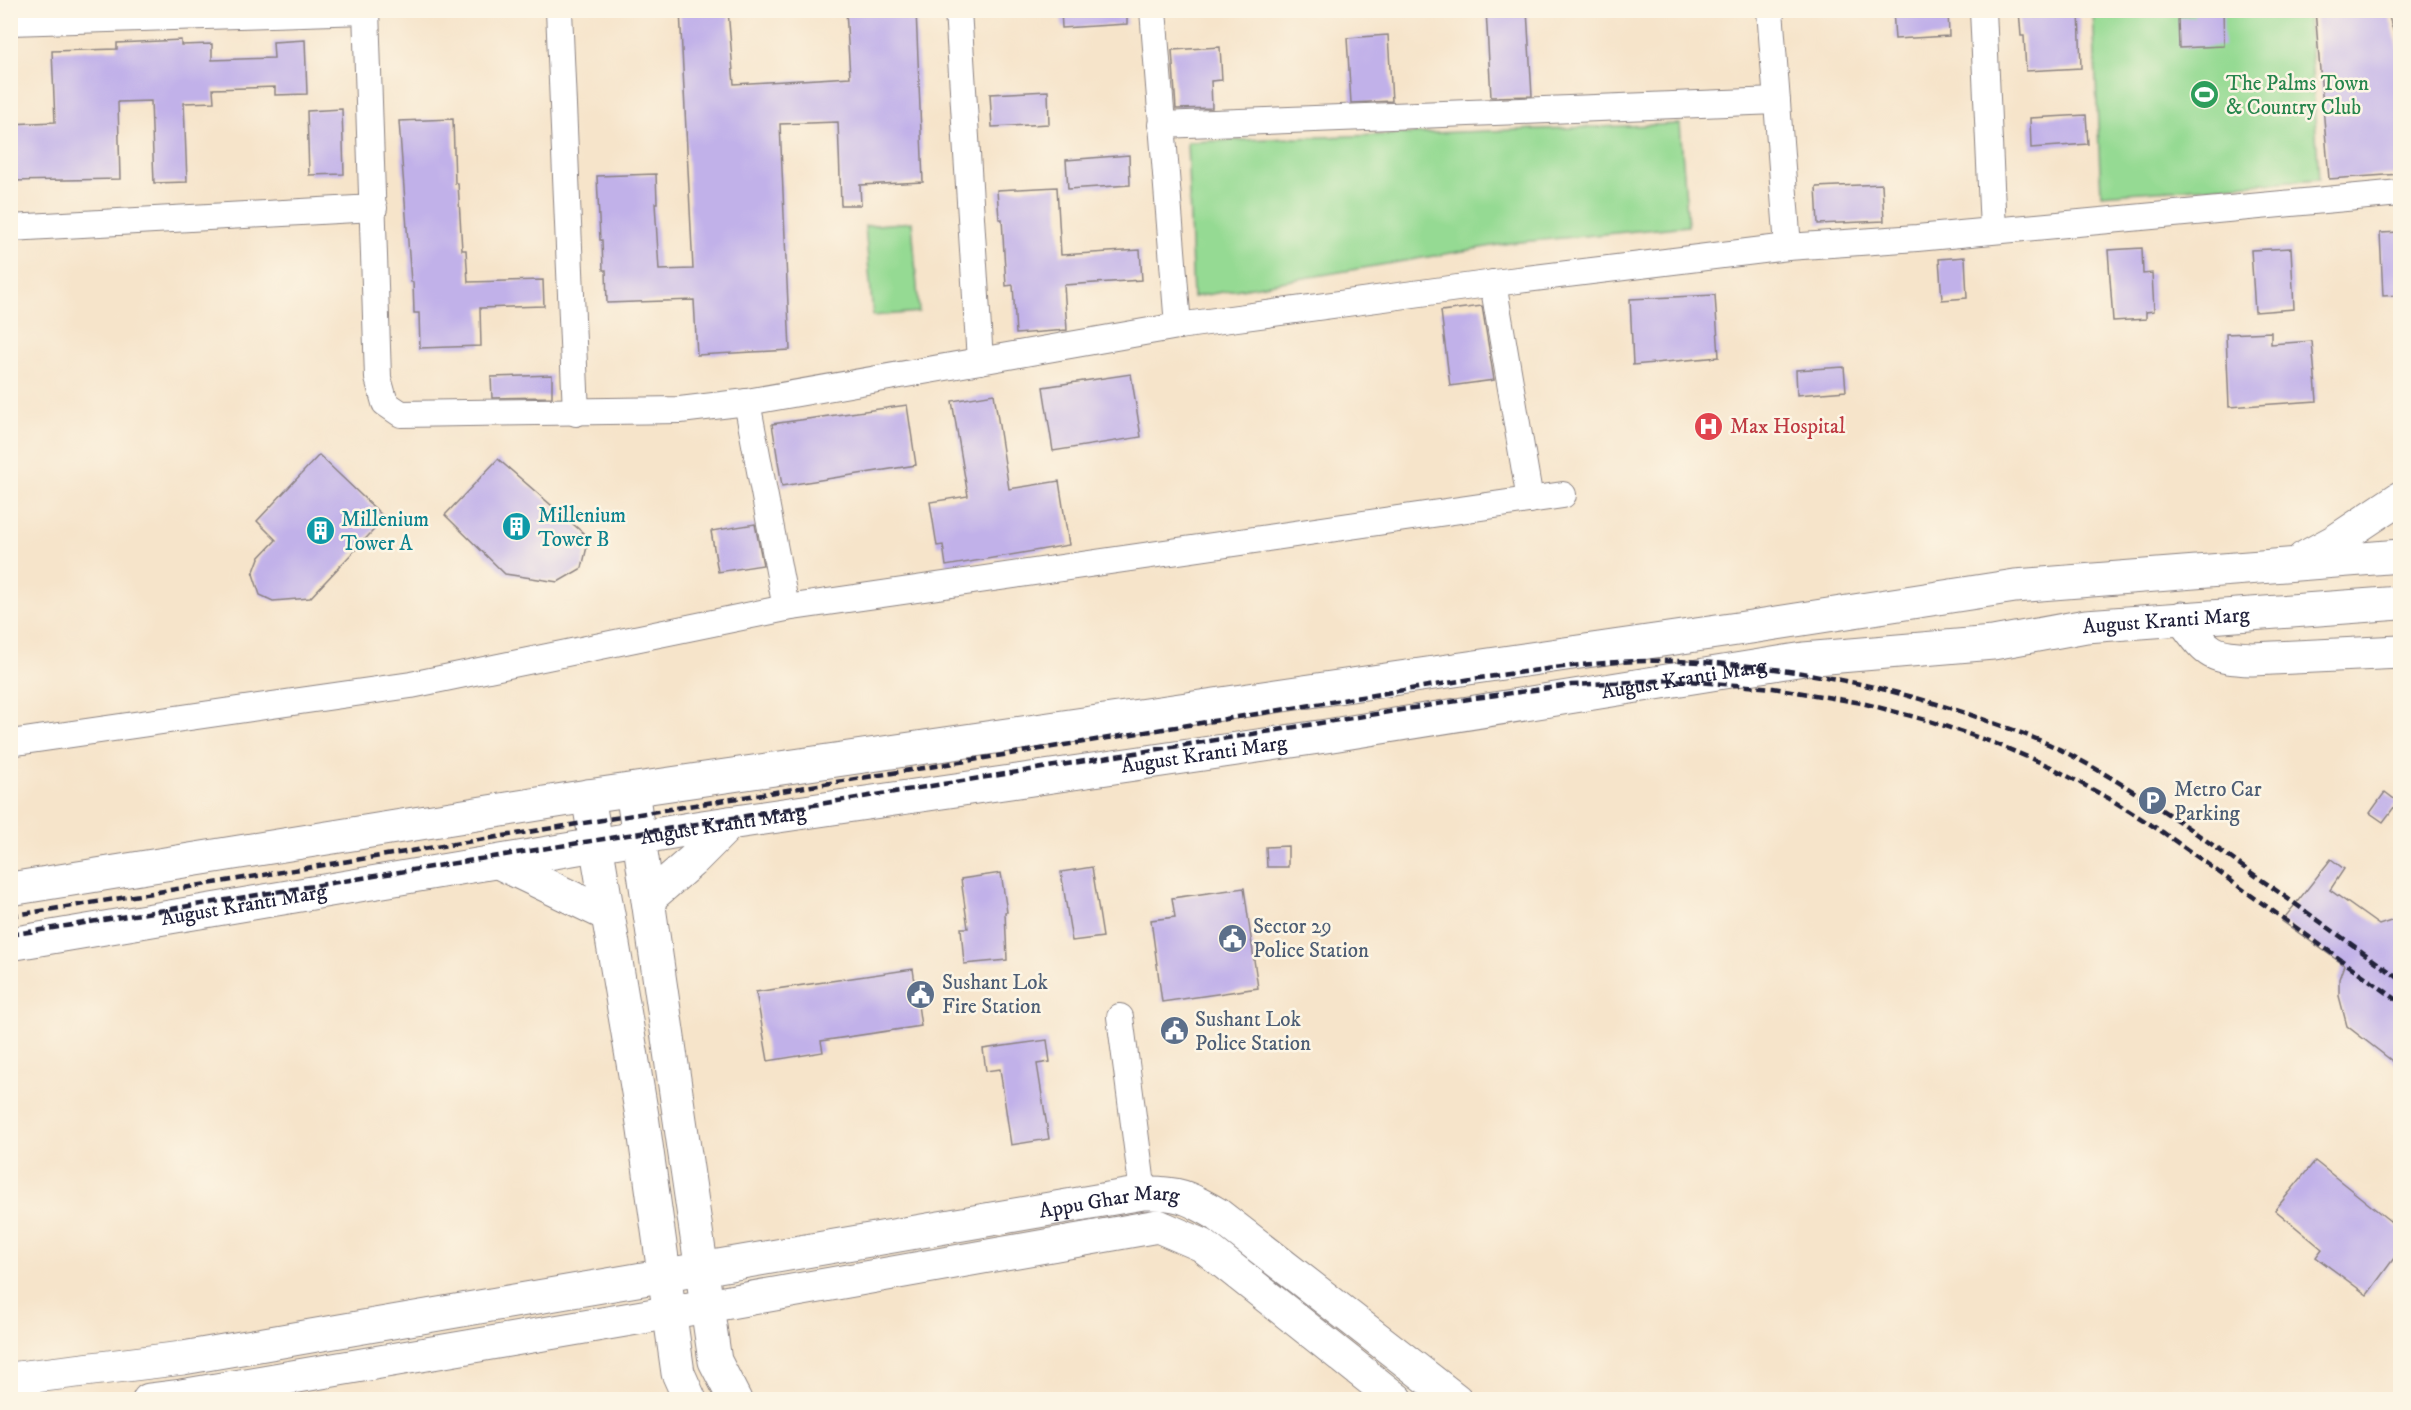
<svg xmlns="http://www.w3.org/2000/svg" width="2411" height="1410" viewBox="0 0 2411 1410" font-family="'IM FELL DW Pica',serif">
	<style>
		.green { fill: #95da93; stroke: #5c7e67; stroke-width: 1.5 }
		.building { fill: #c1b1e9 }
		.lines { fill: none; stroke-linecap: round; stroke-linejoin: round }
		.street-casing { stroke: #8c8382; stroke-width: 28 }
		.secondary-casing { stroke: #8c8382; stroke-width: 35 }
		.street { stroke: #fff; stroke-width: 26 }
		.secondary { stroke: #fff; stroke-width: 33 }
		.rail { stroke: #22223b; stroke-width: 4.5; stroke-dasharray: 9 4.5; stroke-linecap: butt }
		.labels { text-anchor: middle; stroke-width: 5; stroke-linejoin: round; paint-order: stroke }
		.leisure-label { font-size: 21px; fill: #27864d; stroke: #fcf5e5; text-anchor: start }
		.health-label { font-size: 21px; fill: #be3a42; stroke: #fcf5e5; text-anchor: start }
		.culture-label { font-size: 21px; fill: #0d838f; stroke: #fcf5e5; text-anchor: start }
		.street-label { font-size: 21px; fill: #22223b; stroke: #fcf5e5 }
		.service-label { font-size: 21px; fill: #4e5e75; stroke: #fcf5e5; text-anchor: start }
	</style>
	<rect width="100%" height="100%" fill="#fcf5e5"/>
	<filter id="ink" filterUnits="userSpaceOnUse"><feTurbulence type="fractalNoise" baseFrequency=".0167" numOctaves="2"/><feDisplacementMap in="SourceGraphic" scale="12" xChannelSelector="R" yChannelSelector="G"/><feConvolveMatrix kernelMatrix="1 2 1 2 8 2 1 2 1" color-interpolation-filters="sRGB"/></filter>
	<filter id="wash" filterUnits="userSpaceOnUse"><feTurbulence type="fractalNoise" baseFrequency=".008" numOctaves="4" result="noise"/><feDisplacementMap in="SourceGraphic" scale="24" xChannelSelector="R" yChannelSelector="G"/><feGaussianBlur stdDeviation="1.35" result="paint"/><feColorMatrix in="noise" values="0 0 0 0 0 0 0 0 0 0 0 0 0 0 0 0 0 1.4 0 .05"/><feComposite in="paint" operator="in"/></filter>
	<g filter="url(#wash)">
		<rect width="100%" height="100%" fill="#f6e4ca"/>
		<g class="green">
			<polygon points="2093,11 2308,11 2319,179 2101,195"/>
			<polygon points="1680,124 1688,226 1510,243 1193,297 1187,142"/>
			<polygon points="912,222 919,312 873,316 865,226"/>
		</g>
		<g id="blocks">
			<g class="building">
				<polygon points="680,10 728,10 734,84 850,77 846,10 916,10 923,182 860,185 861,205 841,205 838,122 780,124 790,350 697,355 694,300 607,303 606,270 603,270 602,240 600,240 597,176 656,174 657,203 655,203 659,270 693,269"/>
				<polygon points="1061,10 1127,10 1127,24 1062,28"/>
				<polygon points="1486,10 1527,10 1532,96 1491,97"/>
				<polygon points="1893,10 1948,10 1949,36 1895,39"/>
				<polygon points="2019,10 2079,10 2081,68 2026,71 2024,36 2021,36"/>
				<polygon points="2194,10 2223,10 2224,46 2179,48 2178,18 2194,17"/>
				<polygon points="2315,10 2387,10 2400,53 2400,174 2329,179"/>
				<polygon points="1388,35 1392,101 1351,103 1347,38"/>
				<polygon points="181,40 181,45 212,44 212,60 274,58 273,42 305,40 307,94 275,95 275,87 213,89 214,102 184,103 187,182 154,183 151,101 118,102 120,179 10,181 10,124 55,122 52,51 117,49 117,43"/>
				<polygon points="1220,47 1222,80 1211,81 1212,108 1176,109 1172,50"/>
				<polygon points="1048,91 1049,124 992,127 990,94"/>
				<polygon points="342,109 344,174 309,175 307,111"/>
				<polygon points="2086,115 2088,144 2031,148 2030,118"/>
				<polygon points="453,119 455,183 458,183 462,250 466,250 468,282 543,280 544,306 480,308 481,346 420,348 419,313 414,313 413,282 411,282 399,121"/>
				<polygon points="1129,155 1130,185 1068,189 1066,160"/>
				<polygon points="1882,184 1884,221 1818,224 1816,187"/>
				<polygon points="1057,187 1061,255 1140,250 1142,280 1064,285 1067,330 1016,334 1013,285 1006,286 1002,219 999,219 997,190"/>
				<polygon points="2400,232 2400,295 2383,296 2380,233"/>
				<polygon points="2142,248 2143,274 2152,273 2154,311 2146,312 2146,319 2113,321 2108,250"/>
				<polygon points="2291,248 2294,309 2255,312 2251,250"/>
				<polygon points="1965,257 1967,298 1942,300 1939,259"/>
				<polygon points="1715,295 1719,357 1633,365 1630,299"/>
				<polygon points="1482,306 1494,380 1450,386 1441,311"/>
				<polygon points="2271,332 2271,344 2312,341 2317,401 2229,407 2226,334"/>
				<polygon points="1844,367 1846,391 1797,395 1796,370"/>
				<polygon points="1131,374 1141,437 1053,451 1043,387"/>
				<polygon points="552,375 552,397 492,398 491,377"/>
				<polygon points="994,394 1009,489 1059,481 1069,545 946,566 943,545 937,546 930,502 968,496 952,401"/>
				<polygon points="907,405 916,465 782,486 772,424"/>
				<polygon points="319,455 385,518 310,598 273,601 260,595 253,574 259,558 276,540 257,521"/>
				<polygon points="498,459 589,538 582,568 558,582 505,574 445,515"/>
				<polygon points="755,524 763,565 718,572 711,531"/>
				<polygon points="2385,792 2398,802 2383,822 2370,813"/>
				<polygon points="1288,846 1288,867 1267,867 1266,847"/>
				<polygon points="2331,859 2344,869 2330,890 2379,925 2400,918 2400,1067 2347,1026 2339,996 2339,979 2344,965 2282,921"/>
				<polygon points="1092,867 1103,937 1072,941 1061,872"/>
				<polygon points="1001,873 1007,912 1005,912 1007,960 964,964 961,928 968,928 961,879"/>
				<polygon points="1244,888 1258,988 1162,1002 1151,920 1175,917 1172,898"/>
				<polygon points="913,969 921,1026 821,1041 823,1052 768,1061 756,992"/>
				<polygon points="1047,1040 1050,1062 1037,1064 1049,1139 1011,1145 1000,1069 986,1071 983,1049"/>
				<polygon points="2315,1161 2400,1229 2400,1250 2367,1295 2316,1257 2322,1249 2275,1210"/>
			</g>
		</g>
	</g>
	<g filter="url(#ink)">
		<use href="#blocks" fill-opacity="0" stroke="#8c8382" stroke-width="1.5"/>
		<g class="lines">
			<defs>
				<g id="street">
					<polyline points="366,10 378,378 385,403 401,414 680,410 747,402 1178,326 1502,282 1788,247 1917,238 2400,193"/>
					<polyline points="559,10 576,413"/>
					<polyline points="958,10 980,361"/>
					<polyline points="1153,10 1178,326"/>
					<polyline points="1770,10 1788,247"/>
					<polyline points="1983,10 1993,230"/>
					<polyline points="10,22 366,11"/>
					<polyline points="1161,125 1777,101"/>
					<polyline points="10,228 374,208"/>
					<polyline points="1493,283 1530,500"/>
					<polyline points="747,402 786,608"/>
					<polyline points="10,743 411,685 786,608 1563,495"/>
					<polyline points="1120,1017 1143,1193"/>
				</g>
				<g id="secondary">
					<polyline points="2304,558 2337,540 2400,498"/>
					<path d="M2182,618C2208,652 2207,657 2252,659L2400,652"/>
					<polyline points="632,790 715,1361 735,1400"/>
					<polyline points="588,796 642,1116 678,1373 690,1400"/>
					<polyline points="500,863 608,915"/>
					<polyline points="10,889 588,796 1751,627 2015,586 2400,556"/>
					<polyline points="648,899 693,860 730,823"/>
					<path id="s1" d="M10,944L702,827L1326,736L1804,659L1993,643L2086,626L2400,603"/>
					<path id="s2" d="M10,1379L183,1358L1143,1193C1177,1192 1188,1197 1217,1214L1456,1400"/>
					<polyline points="149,1400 181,1396 707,1306 1158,1226 1202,1245 1397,1400"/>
				</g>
			</defs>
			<use href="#street" class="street-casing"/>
			<use href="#secondary" class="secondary-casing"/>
			<use href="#street" class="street"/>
			<use href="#secondary" class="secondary"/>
			<g class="rail">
				<path d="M10,916L1472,679C1539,670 1607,659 1675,661C1777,664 1878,683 1974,716C2002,726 2032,736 2059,749C2124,782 2184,824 2243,867C2296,904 2348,942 2400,979"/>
				<polyline points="10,935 1475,698 1571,685 1674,680 1773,688 1862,703 1930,721 1994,743 2049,766 2110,799 2164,833 2400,1002"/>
			</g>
		</g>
	</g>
	<defs>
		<symbol id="stadium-disc" viewBox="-11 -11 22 22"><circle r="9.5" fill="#2e9e5b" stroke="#fcf5e5"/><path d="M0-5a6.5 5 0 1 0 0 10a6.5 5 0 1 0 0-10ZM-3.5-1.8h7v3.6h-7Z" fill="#fff"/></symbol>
		<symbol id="hospital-disc" viewBox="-11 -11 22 22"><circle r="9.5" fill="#e0444e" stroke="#fcf5e5"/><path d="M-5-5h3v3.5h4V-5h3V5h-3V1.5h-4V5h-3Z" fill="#fff"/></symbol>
		<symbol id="building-disc" viewBox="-11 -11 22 22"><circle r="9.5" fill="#0f9aa8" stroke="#fcf5e5"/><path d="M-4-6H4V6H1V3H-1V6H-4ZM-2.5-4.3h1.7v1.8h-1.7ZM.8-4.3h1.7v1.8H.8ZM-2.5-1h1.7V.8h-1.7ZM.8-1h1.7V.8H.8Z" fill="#fff"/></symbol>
		<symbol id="parking-disc" viewBox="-11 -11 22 22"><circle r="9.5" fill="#5c6f8a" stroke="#fcf5e5"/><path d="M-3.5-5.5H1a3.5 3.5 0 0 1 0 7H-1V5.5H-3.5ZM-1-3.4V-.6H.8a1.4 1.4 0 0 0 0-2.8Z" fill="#fff"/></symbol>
		<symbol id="civic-disc" viewBox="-11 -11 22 22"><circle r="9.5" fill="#5c6f8a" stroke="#fcf5e5"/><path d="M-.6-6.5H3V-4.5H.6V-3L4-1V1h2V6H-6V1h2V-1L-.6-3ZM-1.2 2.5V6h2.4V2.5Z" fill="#fff"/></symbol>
	</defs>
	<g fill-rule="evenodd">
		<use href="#stadium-disc" x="2188" y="78" width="33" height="33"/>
		<use href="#hospital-disc" x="1692" y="410" width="33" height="33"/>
		<use href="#building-disc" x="500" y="510" width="33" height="33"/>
		<use href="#building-disc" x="304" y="514" width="33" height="33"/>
		<use href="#parking-disc" x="2136" y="784" width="33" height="33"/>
		<use href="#civic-disc" x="1216" y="922" width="33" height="33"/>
		<use href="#civic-disc" x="904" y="978" width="33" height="33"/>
		<use href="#civic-disc" x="1158" y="1014" width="33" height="33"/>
	</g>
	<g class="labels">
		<g class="leisure-label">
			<text x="2226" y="90">The Palms Town<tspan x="2226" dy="24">&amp; Country Club</tspan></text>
		</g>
		<g class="health-label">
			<text x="1730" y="433">Max Hospital</text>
		</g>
		<g class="culture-label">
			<text x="538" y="522">Millenium<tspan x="538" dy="24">Tower B</tspan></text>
			<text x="341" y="526">Millenium<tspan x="341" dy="24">Tower A</tspan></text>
		</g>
		<g class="street-label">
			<text dy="7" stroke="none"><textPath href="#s1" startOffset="2181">August Kranti Marg</textPath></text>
			<text dy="7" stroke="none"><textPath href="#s1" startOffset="1695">August Kranti Marg</textPath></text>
			<text dy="7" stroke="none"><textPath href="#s1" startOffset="1209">August Kranti Marg</textPath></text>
			<text dy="7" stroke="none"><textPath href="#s1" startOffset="723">August Kranti Marg</textPath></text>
			<text dy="7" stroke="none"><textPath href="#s1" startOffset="237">August Kranti Marg</textPath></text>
			<text dy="7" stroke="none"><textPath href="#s2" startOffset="1114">Appu Ghar Marg</textPath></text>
		</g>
		<g class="service-label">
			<text x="2174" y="796">Metro Car<tspan x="2174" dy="24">Parking</tspan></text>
			<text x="1253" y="933">Sector 29<tspan x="1253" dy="24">Police Station</tspan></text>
			<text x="942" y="989">Sushant Lok<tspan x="942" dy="24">Fire Station</tspan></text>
			<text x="1195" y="1026">Sushant Lok<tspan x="1195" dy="24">Police Station</tspan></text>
		</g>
	</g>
	<rect width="2411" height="1410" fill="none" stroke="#fcf5e5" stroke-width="36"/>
</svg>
